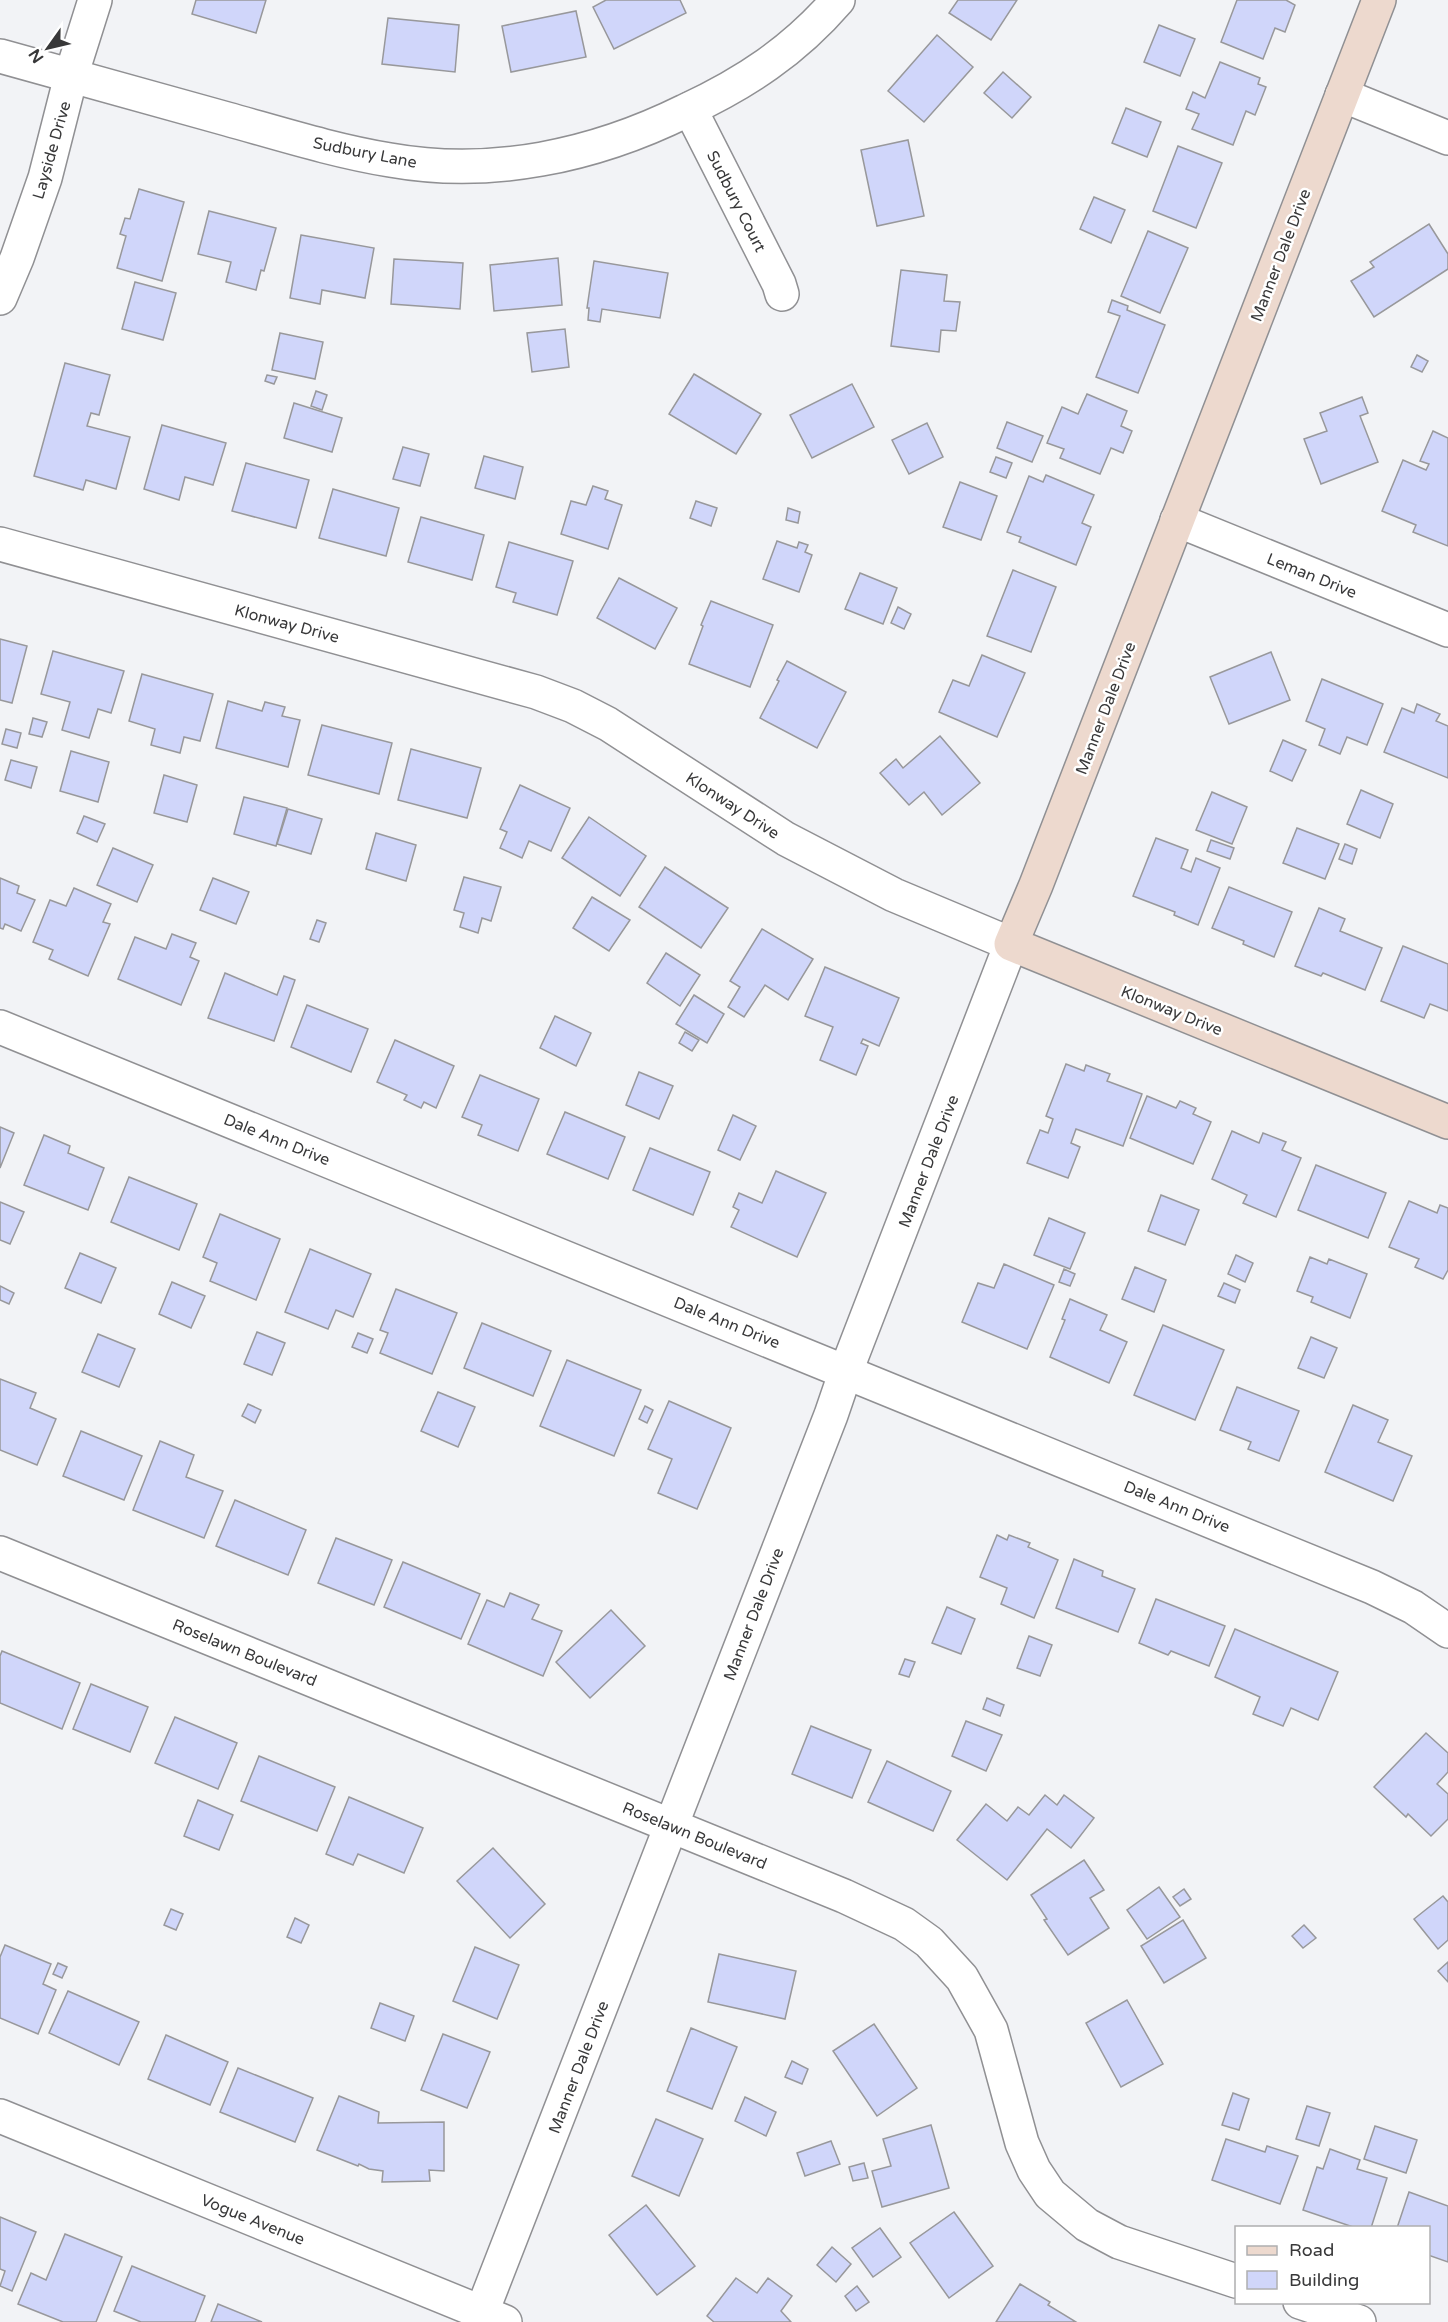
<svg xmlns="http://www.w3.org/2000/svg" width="1448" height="2322" viewBox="0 0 1448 2322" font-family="'Varela Round',sans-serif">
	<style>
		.building { fill: #d0d6fa; stroke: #98989b; stroke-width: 1.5 }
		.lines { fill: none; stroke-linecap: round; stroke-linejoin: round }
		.street-casing { stroke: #909093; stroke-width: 36 }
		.secondary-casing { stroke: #909093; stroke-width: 36 }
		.street { stroke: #fff; stroke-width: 33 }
		.secondary { stroke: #edd9ce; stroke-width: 33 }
		.labels { text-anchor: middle; stroke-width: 5; stroke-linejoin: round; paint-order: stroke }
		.street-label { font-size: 16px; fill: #383839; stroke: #fff }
	</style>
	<rect width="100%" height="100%" fill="#f2f3f6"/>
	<g class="building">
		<polygon points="196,0 266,0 256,33 192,14"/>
		<polygon points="606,0 680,0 686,13 614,49 593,7"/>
		<polygon points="958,0 1017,0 991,40 949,13"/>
		<polygon points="1237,0 1286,0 1295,5 1285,32 1275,28 1263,59 1221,42"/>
		<polygon points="576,11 586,57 511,72 502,26"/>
		<polygon points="388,18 459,25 455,72 382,64"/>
		<polygon points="1159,25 1195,39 1180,76 1144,62"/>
		<polygon points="937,35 973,67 924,122 888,91"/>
		<polygon points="1220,62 1260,78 1258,84 1266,87 1255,115 1246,111 1233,145 1192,129 1199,114 1186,109 1193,92 1205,98"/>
		<polygon points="1003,72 1031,97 1012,118 984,93"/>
		<polygon points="1126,108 1161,122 1147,157 1112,143"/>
		<polygon points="908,140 924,216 877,226 861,150"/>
		<polygon points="1178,146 1222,163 1196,228 1153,211"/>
		<polygon points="139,189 184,202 162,281 117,268 126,236 120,234 125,218 130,219"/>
		<polygon points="1094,197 1125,210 1111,243 1080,229"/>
		<polygon points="209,211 276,228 264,271 261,270 256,290 226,282 231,262 198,254"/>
		<polygon points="1429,224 1448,254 1448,269 1374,317 1351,281 1374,267 1370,262"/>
		<polygon points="1148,231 1188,248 1160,313 1121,296"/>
		<polygon points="301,235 374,248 365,298 322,290 320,304 290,298"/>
		<polygon points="558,258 562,305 494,311 490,265"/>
		<polygon points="394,259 463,263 460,309 391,304"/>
		<polygon points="594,261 668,273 660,318 602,309 600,322 588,320 589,308 587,308"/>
		<polygon points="901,270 947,275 944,301 960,302 956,331 941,330 939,352 891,346"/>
		<polygon points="135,282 176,293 163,340 122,329"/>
		<polygon points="1112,300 1128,306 1127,310 1165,325 1138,393 1096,377 1120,316 1108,312"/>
		<polygon points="565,329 569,367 532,372 527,333"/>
		<polygon points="280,333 323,342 315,379 272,370"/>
		<polygon points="1417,355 1428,361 1422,372 1411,367"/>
		<polygon points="65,363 110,375 99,415 91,413 87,426 130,437 116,489 86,480 83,490 34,476"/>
		<polygon points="694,374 761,414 736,454 669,414"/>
		<polygon points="267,375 277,377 274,384 265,381"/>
		<polygon points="852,384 874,427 812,458 790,415"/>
		<polygon points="316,391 327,395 322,410 311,406"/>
		<polygon points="1087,394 1127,411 1121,426 1132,431 1123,453 1111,448 1100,474 1060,458 1064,449 1047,443 1062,407 1078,414"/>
		<polygon points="1362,397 1368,413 1360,416 1378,462 1321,484 1304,439 1327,431 1320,413"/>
		<polygon points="294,403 342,418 332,452 284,438"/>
		<polygon points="1007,422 1043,436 1032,462 997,448"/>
		<polygon points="927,423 943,457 909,474 892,440"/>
		<polygon points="162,425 226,443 213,485 185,477 179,500 144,489"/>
		<polygon points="1433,431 1448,438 1448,546 1413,532 1416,525 1382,511 1403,460 1426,470 1429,464 1420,461"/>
		<polygon points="403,447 429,454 420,486 393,479"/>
		<polygon points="484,456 523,467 515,499 475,488"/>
		<polygon points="996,457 1012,463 1006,478 990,472"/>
		<polygon points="246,463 309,480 296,528 232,511"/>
		<polygon points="1046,475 1094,495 1082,523 1091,527 1076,565 1019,542 1021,537 1007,532 1029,476 1043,482"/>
		<polygon points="960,482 997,496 981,540 943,527"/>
		<polygon points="593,486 608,491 605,499 622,505 608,549 561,534 571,501 586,505"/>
		<polygon points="333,489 399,508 386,556 319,538"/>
		<polygon points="696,501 717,508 711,526 690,518"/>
		<polygon points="788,508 800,512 798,523 786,520"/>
		<polygon points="421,517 484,535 472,580 408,562"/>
		<polygon points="777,541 797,548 799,542 808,545 805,552 812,555 799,592 763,579"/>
		<polygon points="509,542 573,561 557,615 513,602 516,593 496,587"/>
		<polygon points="1013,570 1056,587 1031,652 987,636"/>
		<polygon points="860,573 897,588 883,624 845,609"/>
		<polygon points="619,578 677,608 655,649 597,618"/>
		<polygon points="711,601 773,625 750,687 689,664 703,626 701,625"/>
		<polygon points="898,607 911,614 904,629 891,623"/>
		<polygon points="0,639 27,646 12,703 0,700"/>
		<polygon points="53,651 124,671 111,713 98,709 89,738 62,730 70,702 41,694"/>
		<polygon points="1271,652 1290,700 1229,724 1210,677"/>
		<polygon points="982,655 1025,673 997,737 939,712 953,680 969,686"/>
		<polygon points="787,661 846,692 817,748 760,718 779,681 777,680"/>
		<polygon points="142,674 213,694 200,741 184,737 180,753 151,745 155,729 129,721"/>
		<polygon points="1322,679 1383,704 1367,745 1347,737 1340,754 1319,745 1325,729 1306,721"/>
		<polygon points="228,701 262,711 265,702 285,707 282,716 300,720 288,767 216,748"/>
		<polygon points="1417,704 1440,714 1436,721 1448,726 1448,778 1384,752 1402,708 1414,713"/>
		<polygon points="33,718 47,722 42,737 29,734"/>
		<polygon points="322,725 392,743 379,794 308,775"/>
		<polygon points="6,729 21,733 17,748 2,744"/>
		<polygon points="940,736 980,783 942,815 924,792 909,805 880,773 896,759 903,768"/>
		<polygon points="1283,740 1306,750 1292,781 1270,771"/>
		<polygon points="411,749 481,768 467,818 398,800"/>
		<polygon points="71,751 109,762 98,802 60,791"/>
		<polygon points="11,760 37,767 31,788 5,780"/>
		<polygon points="164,775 197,785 187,822 154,813"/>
		<polygon points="520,785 570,808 551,851 529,841 522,858 500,848 507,832 500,829"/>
		<polygon points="1361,790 1393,804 1380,838 1347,824"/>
		<polygon points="1212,792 1247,807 1232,844 1196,830"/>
		<polygon points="244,797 287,808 276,846 234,834"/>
		<polygon points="288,809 322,819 311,854 277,844"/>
		<polygon points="84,816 105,824 97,842 77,833"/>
		<polygon points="589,817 646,856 620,896 562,858"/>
		<polygon points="1297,828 1339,844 1325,879 1283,863"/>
		<polygon points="376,833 416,845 406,881 366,869"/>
		<polygon points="1156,838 1188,850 1181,868 1191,872 1196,858 1220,868 1198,925 1174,915 1175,912 1133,896"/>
		<polygon points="1211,840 1234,848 1230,859 1207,851"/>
		<polygon points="1345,844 1357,849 1352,864 1339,859"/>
		<polygon points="113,848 153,865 137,902 97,885"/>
		<polygon points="665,867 728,908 701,948 639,907"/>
		<polygon points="464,877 501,887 491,921 482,918 478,933 460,927 464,913 454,910"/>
		<polygon points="0,878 19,886 17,893 35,900 21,931 5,924 3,929 0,928"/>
		<polygon points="213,878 249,892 236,924 200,910"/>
		<polygon points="1229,887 1292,912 1274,957 1243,944 1244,941 1212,928"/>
		<polygon points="74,888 111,904 103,922 110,924 88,976 49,959 53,950 33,942 50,900 66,906"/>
		<polygon points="592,897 630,920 609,951 573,928"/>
		<polygon points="1319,908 1345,919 1340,931 1382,948 1365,990 1323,973 1321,976 1295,966"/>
		<polygon points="317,920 326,923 319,942 310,939"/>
		<polygon points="762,929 813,959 788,1000 765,985 744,1017 728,1007 740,987 730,981"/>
		<polygon points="172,934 196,943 190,957 199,961 181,1005 118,979 135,937 166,949"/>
		<polygon points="1403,946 1448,964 1448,1011 1430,1004 1424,1018 1381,1001"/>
		<polygon points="666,953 700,975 680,1006 647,983"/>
		<polygon points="825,967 899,998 879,1046 863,1039 861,1043 868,1046 856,1075 820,1060 833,1027 805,1016"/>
		<polygon points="225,973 277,995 284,976 295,980 274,1041 208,1018"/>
		<polygon points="694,995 724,1014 707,1043 676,1024"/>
		<polygon points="307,1005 368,1029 351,1072 291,1047"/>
		<polygon points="555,1016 591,1033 576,1066 540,1048"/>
		<polygon points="685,1032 699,1040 692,1051 679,1043"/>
		<polygon points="395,1040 454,1066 436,1108 424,1102 421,1108 404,1100 407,1095 377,1082"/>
		<polygon points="1066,1064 1084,1071 1086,1065 1110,1074 1107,1081 1142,1094 1123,1146 1076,1129 1071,1143 1080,1147 1068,1178 1027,1163 1040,1130 1048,1133 1053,1119 1046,1116"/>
		<polygon points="639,1072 673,1086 659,1119 626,1105"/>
		<polygon points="480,1075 539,1099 518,1151 478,1135 482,1125 462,1117"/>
		<polygon points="1147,1096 1176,1108 1180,1101 1196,1108 1193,1114 1211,1122 1193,1164 1130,1138"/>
		<polygon points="565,1112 625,1137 608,1179 547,1154"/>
		<polygon points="733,1115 756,1126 740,1160 718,1150"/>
		<polygon points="0,1127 14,1133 0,1168"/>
		<polygon points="1232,1131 1259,1143 1263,1133 1286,1142 1282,1150 1301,1158 1276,1217 1243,1203 1247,1195 1212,1179"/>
		<polygon points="44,1135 70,1146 68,1153 104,1168 88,1210 24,1185"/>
		<polygon points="650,1148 710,1172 693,1215 633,1190"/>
		<polygon points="1316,1165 1386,1193 1368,1238 1298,1210"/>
		<polygon points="776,1171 826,1193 797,1257 731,1227 739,1210 733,1207 739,1193 762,1203"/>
		<polygon points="129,1177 197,1204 179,1250 111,1222"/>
		<polygon points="1161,1195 1199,1210 1185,1245 1148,1231"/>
		<polygon points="1409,1201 1437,1213 1440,1205 1448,1208 1448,1270 1443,1279 1415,1267 1419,1259 1389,1247"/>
		<polygon points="0,1202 24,1212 10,1244 0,1240"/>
		<polygon points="220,1214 280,1239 256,1300 210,1281 217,1263 203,1257"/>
		<polygon points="1049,1218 1085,1233 1070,1269 1034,1255"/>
		<polygon points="310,1249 371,1274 353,1317 336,1310 328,1329 285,1312"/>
		<polygon points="80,1253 116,1268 101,1303 65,1288"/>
		<polygon points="1236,1255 1253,1263 1245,1282 1228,1274"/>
		<polygon points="1310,1257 1327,1264 1329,1259 1367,1274 1350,1318 1311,1302 1313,1297 1297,1291"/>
		<polygon points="1004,1264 1054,1285 1027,1349 962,1322 978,1283 994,1288"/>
		<polygon points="1135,1267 1166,1280 1154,1312 1122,1299"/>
		<polygon points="1064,1269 1075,1274 1070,1286 1059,1282"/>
		<polygon points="172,1282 205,1296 191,1328 159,1314"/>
		<polygon points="1224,1283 1240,1290 1235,1303 1218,1296"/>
		<polygon points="0,1286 14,1293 9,1304 0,1300"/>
		<polygon points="396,1289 457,1313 432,1374 380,1353 388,1333 380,1330"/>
		<polygon points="1070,1299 1107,1315 1100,1330 1127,1342 1109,1383 1050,1357 1065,1320 1062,1319"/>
		<polygon points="482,1323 551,1351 533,1396 464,1368"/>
		<polygon points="1163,1325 1224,1350 1195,1420 1134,1395"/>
		<polygon points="257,1332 285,1343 272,1375 244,1364"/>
		<polygon points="358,1333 373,1339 367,1353 352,1347"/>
		<polygon points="98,1334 135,1349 119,1387 82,1372"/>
		<polygon points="1311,1337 1337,1348 1324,1378 1298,1368"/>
		<polygon points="567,1360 641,1390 614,1456 540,1426"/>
		<polygon points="0,1379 36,1393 30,1408 56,1419 37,1465 0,1450"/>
		<polygon points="1237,1387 1299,1411 1279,1461 1248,1449 1251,1442 1220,1430"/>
		<polygon points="438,1392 475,1407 458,1447 421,1431"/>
		<polygon points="669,1401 731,1428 697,1509 658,1493 672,1459 648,1449"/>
		<polygon points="248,1404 261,1410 255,1423 242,1416"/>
		<polygon points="1353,1405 1388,1420 1378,1442 1412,1456 1393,1501 1325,1472"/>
		<polygon points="645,1406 653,1410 647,1423 639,1419"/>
		<polygon points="81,1431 142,1456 124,1500 63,1476"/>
		<polygon points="160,1441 194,1455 186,1477 223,1491 204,1538 133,1510"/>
		<polygon points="235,1500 306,1530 288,1575 216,1546"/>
		<polygon points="997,1535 1007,1540 1009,1535 1030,1543 1028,1547 1058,1560 1034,1618 1001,1604 1007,1588 980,1577"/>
		<polygon points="336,1538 392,1560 374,1605 318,1583"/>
		<polygon points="1074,1559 1103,1571 1102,1576 1135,1589 1118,1632 1056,1608"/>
		<polygon points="403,1562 480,1594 461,1639 384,1607"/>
		<polygon points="510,1593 539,1605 532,1619 562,1631 543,1676 468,1644 487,1600 504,1607"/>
		<polygon points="1156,1599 1225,1626 1209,1666 1171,1651 1168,1655 1139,1643"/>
		<polygon points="947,1607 975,1619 961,1654 932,1643"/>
		<polygon points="611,1610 645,1646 590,1698 556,1662"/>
		<polygon points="1235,1629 1338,1672 1318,1720 1291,1708 1283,1726 1253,1714 1260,1697 1215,1677"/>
		<polygon points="1029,1636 1052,1645 1040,1676 1017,1668"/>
		<polygon points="2,1651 80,1683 62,1729 0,1703 0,1656"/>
		<polygon points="905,1659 915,1662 909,1677 899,1674"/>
		<polygon points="91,1684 148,1707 130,1752 73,1729"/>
		<polygon points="987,1698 1004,1705 1000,1716 983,1709"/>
		<polygon points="175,1717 237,1743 218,1789 155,1763"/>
		<polygon points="966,1721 1002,1735 986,1771 952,1756"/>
		<polygon points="811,1726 871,1750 852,1798 792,1774"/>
		<polygon points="1426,1733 1448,1753 1448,1772 1437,1784 1448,1794 1448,1819 1431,1836 1408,1814 1406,1817 1374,1787"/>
		<polygon points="259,1756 335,1787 317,1831 241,1801"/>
		<polygon points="887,1761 951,1791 933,1831 868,1802"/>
		<polygon points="1045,1795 1057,1805 1064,1795 1094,1818 1071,1848 1047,1829 1007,1880 957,1840 986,1804 1007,1821 1018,1807 1029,1815"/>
		<polygon points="349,1797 423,1828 404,1873 358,1854 353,1865 326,1854"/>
		<polygon points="198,1800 233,1815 219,1850 184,1836"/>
		<polygon points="493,1848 545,1904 510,1938 457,1881"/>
		<polygon points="1084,1860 1104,1890 1090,1898 1109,1928 1068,1955 1044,1920 1047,1919 1031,1895"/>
		<polygon points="1159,1887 1180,1917 1147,1939 1127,1910"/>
		<polygon points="1184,1889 1191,1899 1180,1906 1173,1897"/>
		<polygon points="1443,1896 1448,1902 1448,1940 1438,1949 1414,1919"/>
		<polygon points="171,1909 183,1914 176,1930 164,1925"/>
		<polygon points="295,1918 309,1925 301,1943 287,1937"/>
		<polygon points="1183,1920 1206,1958 1164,1983 1141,1946"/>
		<polygon points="1304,1925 1316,1938 1303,1948 1292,1936"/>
		<polygon points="5,1945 51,1964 43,1984 56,1990 38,2034 0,2018 0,1957"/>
		<polygon points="475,1947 519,1965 497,2019 453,2001"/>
		<polygon points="719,1954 796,1971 785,2019 708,2002"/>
		<polygon points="1448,1962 1448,1982 1438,1971"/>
		<polygon points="58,1963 67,1967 62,1978 53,1974"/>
		<polygon points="68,1991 139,2022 119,2065 49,2033"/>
		<polygon points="1127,2000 1163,2064 1121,2087 1086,2023"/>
		<polygon points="380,2003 414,2016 405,2041 371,2028"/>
		<polygon points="874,2024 917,2088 877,2116 833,2051"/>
		<polygon points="691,2028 737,2047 712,2109 667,2091"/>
		<polygon points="443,2034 490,2052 467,2108 421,2090"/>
		<polygon points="166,2035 228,2062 210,2105 148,2079"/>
		<polygon points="792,2061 808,2069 802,2084 785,2077"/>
		<polygon points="238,2068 313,2098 295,2142 220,2112"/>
		<polygon points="1233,2093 1249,2099 1239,2130 1222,2125"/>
		<polygon points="339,2096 379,2112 378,2123 444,2122 444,2171 429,2170 430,2181 382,2182 383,2171 369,2169 359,2164 358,2166 317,2150"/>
		<polygon points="745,2097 776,2112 766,2136 735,2121"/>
		<polygon points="1307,2106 1330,2113 1319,2146 1296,2139"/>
		<polygon points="656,2119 703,2139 679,2196 632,2176"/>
		<polygon points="931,2125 949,2188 882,2207 872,2171 891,2166 883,2139"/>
		<polygon points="1375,2126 1417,2140 1406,2173 1364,2159"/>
		<polygon points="1226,2139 1265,2152 1267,2146 1298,2156 1280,2204 1212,2180"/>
		<polygon points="831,2141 840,2164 805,2176 797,2153"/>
		<polygon points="1330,2149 1360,2160 1357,2169 1387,2178 1371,2228 1356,2228 1303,2210 1317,2167 1323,2169"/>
		<polygon points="864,2163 868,2178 853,2181 849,2167"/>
		<polygon points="1409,2192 1448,2206 1448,2262 1428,2255 1428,2228 1397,2228"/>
		<polygon points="646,2205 695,2266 657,2295 609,2235"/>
		<polygon points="954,2212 993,2266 949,2298 910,2243"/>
		<polygon points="0,2217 36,2232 12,2291 0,2286 5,2271 0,2269"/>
		<polygon points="880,2228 901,2257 873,2277 852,2248"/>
		<polygon points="65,2234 122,2257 96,2322 63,2322 18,2304 31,2273 46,2280"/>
		<polygon points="832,2247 851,2264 836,2282 817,2265"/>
		<polygon points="132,2266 205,2296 195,2322 141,2322 114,2311"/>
		<polygon points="736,2278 757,2293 768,2278 792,2296 781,2311 791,2322 714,2322 707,2316"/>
		<polygon points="1020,2284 1050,2302 1048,2305 1076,2322 996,2322"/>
		<polygon points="857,2286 869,2302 856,2311 845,2296"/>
		<polygon points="218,2304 262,2322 211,2322"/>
	</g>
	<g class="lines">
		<defs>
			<g id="street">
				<path d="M0,56C76,77 152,98 227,119C281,134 335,151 390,160C491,178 594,156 685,111C745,83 794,51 838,0"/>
				<polyline points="1342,95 1448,138"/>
				<polyline points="690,109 779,284 782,294"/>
				<polyline points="0,298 17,258 45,178 71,76 95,0"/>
				<polyline points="1177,520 1448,630"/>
				<polyline points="0,544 536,692 573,706 608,724 786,839 894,895 1011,944 846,1371 831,1415 478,2322"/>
				<polyline points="0,1027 1372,1587 1413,1607 1448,1631"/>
				<polyline points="0,1553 844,1896 904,1924 929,1942 962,1978 991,2030 1022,2143 1034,2170 1050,2194 1087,2225 1119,2242 1236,2281"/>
				<polyline points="0,2116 505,2322"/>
				<polyline points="1300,2302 1359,2322"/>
			</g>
			<polyline id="secondary" points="1379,0 1036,885 1011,944 1448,1122"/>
		</defs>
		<use href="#street" class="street-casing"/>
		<use href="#secondary" class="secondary-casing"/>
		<use href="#street" class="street"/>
		<use href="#secondary" class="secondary"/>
	</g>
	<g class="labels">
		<g class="street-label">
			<text transform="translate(51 150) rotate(-74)" y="6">Layside Drive</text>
			<text transform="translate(365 152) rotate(11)" y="6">Sudbury Lane</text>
			<text transform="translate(737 201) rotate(63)" y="6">Sudbury Court</text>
			<text transform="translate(1280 255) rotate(-69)" y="6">Manner Dale Drive</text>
			<text transform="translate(1312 575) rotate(22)" y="6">Leman Drive</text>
			<text transform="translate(287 623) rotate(15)" y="6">Klonway Drive</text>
			<text transform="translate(1105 708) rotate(-69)" y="6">Manner Dale Drive</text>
			<text transform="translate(733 805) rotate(33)" y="6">Klonway Drive</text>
			<text transform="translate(1172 1010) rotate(22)" y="6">Klonway Drive</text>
			<text transform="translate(277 1139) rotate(22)" y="6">Dale Ann Drive</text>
			<text transform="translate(928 1161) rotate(-69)" y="6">Manner Dale Drive</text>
			<text transform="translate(727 1322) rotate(22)" y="6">Dale Ann Drive</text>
			<text transform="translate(1177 1506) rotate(22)" y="6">Dale Ann Drive</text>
			<text transform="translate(753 1614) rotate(-69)" y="6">Manner Dale Drive</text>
			<text transform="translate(245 1652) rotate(22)" y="6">Roselawn Boulevard</text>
			<text transform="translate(695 1835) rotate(22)" y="6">Roselawn Boulevard</text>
			<text transform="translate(578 2067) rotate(-69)" y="6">Manner Dale Drive</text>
			<text transform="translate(253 2219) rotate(22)" y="6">Vogue Avenue</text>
		</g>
	</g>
	<rect x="1235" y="2226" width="195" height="78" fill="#ffffff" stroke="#afafb0" stroke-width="1.5"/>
	<rect x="1247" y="2246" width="30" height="9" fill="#edd9ce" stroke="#afafb0" stroke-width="1.5"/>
	<text x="1289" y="2256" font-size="18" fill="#383839">Road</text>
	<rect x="1247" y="2271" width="30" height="18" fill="#d0d6fa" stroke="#afafb0" stroke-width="1.5"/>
	<text x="1289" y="2286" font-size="18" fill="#383839">Building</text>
	<g transform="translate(48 48) rotate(236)" stroke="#ffffff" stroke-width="4.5" paint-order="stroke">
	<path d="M0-4.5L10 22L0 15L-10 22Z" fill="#383839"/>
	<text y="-9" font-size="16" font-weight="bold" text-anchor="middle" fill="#383839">N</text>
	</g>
</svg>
